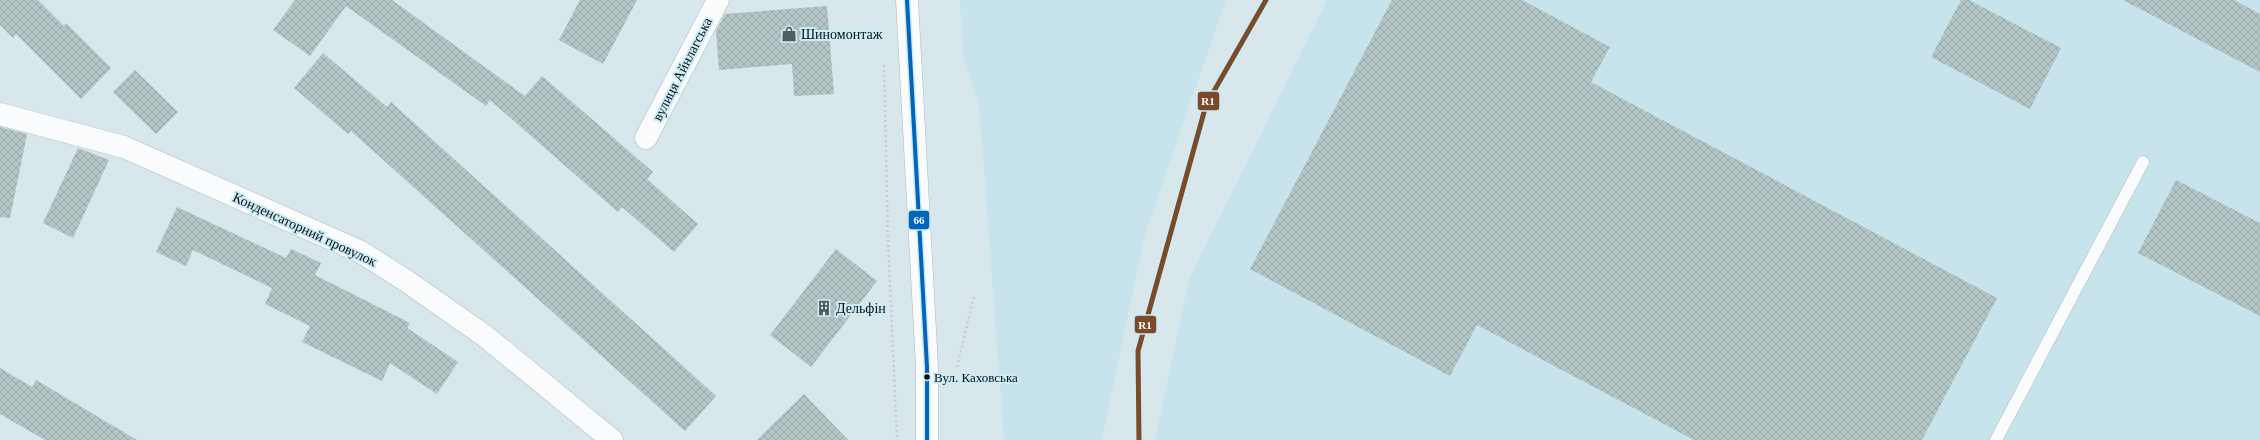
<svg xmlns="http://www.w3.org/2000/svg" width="2260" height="440" viewBox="0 0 2260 440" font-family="'Times New Roman',serif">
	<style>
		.built { fill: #c7e4ed }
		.building { fill: url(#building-cross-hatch) }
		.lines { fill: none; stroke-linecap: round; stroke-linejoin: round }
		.service-casing { stroke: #adbabe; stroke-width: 13 }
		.minor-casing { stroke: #adbabe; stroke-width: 23 }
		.primary-casing { stroke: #adbabe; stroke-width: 23 }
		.path { stroke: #c6cbcd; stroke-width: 2.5; stroke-dasharray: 2 3; stroke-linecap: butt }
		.service { stroke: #f9fbfc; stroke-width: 12 }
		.minor { stroke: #f9fbfc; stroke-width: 22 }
		.primary { stroke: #f9fbfc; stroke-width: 22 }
		.bus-1-casing { stroke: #ceecf5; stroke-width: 7 }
		.bus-1 { stroke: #0065bd; stroke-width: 4 }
		.rail-1-casing { stroke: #ceecf5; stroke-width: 8 }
		.rail-1 { stroke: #7a4b2a; stroke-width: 5 }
		.bus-dot { fill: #071114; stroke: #ceecf5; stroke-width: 1.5 }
		.labels { text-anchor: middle; stroke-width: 4; stroke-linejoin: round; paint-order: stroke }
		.bus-label { font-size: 13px; fill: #071114; stroke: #ceecf5; text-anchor: start }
		.poi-label { font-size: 14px; fill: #071114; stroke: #ceecf5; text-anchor: start }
		.street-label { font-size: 14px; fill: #071114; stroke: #ceecf5 }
		.line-badge { stroke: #ceecf5; stroke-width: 1.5 }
		.badge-label { font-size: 11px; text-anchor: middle; font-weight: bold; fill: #fff }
	</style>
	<defs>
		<pattern id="building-cross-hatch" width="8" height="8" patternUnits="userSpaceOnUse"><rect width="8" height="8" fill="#b4c5c6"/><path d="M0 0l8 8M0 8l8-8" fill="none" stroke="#99a8a9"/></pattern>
	</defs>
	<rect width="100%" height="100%" fill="#d7e7ec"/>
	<g class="built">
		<polygon points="960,0 1226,0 1145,234 1102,440 1004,440 979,103 963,57"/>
		<polygon points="1327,0 2260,0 2260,440 1155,440 1189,279"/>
	</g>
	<g class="building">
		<polygon points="0,0 38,0 64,26 66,23 111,68 81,99 16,34 13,38 0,25"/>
		<polygon points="295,0 392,0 525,96 542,76 653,172 647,179 698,224 674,252 622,207 618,212 490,100 486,106 346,6 310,56 273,30"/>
		<polygon points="580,0 637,0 603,64 559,40"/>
		<polygon points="1392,0 1522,0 1610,47 1591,82 1997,298 1922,440 1694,440 1477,325 1450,376 1250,269"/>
		<polygon points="1961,0 1969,0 2061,48 2030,109 1931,57"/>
		<polygon points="2123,0 2234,0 2260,14 2260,72"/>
		<polygon points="827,6 834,94 794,96 792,64 719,70 716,31 725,14"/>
		<polygon points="323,53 387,107 391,102 716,396 685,431 351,131 348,134 294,88"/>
		<polygon points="135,70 178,112 156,134 113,92"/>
		<polygon points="0,127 27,134 10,218 0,217"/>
		<polygon points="78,148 109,160 73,238 43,223"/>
		<polygon points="2176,180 2260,223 2260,316 2138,253"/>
		<polygon points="177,207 286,258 291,249 321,263 315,275 410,323 407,328 458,362 437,394 390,363 382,381 302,342 310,326 265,304 272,288 193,250 186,266 156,252"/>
		<polygon points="836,249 877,281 811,367 770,335"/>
		<polygon points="0,368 32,387 36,380 137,440 45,440 0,414"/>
		<polygon points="804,394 848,440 757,440"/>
	</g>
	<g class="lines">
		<defs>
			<polyline id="service" points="1996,440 2143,162"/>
			<g id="minor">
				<polyline points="0,114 124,147 361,252 408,282 485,336 612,440"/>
				<polyline points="646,138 718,0"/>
			</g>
			<polyline id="primary" points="907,0 927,367 927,440"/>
		</defs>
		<use href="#service" class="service-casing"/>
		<use href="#minor" class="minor-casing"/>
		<use href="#primary" class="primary-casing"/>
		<g class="path">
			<polyline points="884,65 888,240 897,440"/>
			<polyline points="957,367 974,296"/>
		</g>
		<use href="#service" class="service"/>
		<use href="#minor" class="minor"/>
		<use href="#primary" class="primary"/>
		<defs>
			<polyline id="bus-1" points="907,0 927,367 927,440"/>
		</defs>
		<use href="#bus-1" class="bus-1-casing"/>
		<use href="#bus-1" class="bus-1"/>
		<defs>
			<polyline id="rail-1" points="1139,440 1138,351 1206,105 1266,0"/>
		</defs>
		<use href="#rail-1" class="rail-1-casing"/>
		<use href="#rail-1" class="rail-1"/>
	</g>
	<defs>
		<symbol id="shop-bare" viewBox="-9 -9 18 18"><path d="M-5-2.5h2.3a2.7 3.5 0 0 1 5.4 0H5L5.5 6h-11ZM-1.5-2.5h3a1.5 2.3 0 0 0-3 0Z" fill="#505c60" stroke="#ceecf5" stroke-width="2.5" paint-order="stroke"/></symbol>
		<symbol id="building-bare" viewBox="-9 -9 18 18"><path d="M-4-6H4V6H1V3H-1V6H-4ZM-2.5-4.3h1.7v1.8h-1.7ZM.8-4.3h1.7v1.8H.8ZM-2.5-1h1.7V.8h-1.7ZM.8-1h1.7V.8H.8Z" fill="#505c60" stroke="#ceecf5" stroke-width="2.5" paint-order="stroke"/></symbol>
	</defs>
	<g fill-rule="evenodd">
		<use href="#shop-bare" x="778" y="23" width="22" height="22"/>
		<use href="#building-bare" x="813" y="297" width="22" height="22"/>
	</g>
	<circle class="bus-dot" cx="927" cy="377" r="3.5"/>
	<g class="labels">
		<g class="bus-label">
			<text x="934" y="382">Вул. Каховська</text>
		</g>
		<g class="poi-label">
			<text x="801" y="39">Шиномонтаж</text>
			<text x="836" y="313">Дельфін</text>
		</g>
		<g class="street-label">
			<text transform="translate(682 69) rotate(-63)" y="5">вулиця Айнлагська</text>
			<text transform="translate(305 229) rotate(25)" y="5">Конденсаторний провулок</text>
		</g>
	</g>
	<g class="line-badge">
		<rect x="1197" y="91" width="23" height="20" rx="4" fill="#7a4b2a"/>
		<rect x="908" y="210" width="22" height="20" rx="4" fill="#0065bd"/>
		<rect x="1134" y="315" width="23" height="19" rx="4" fill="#7a4b2a"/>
	</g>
	<g class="badge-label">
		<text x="1208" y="105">R1</text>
		<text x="919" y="224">66</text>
		<text x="1145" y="329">R1</text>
	</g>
</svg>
